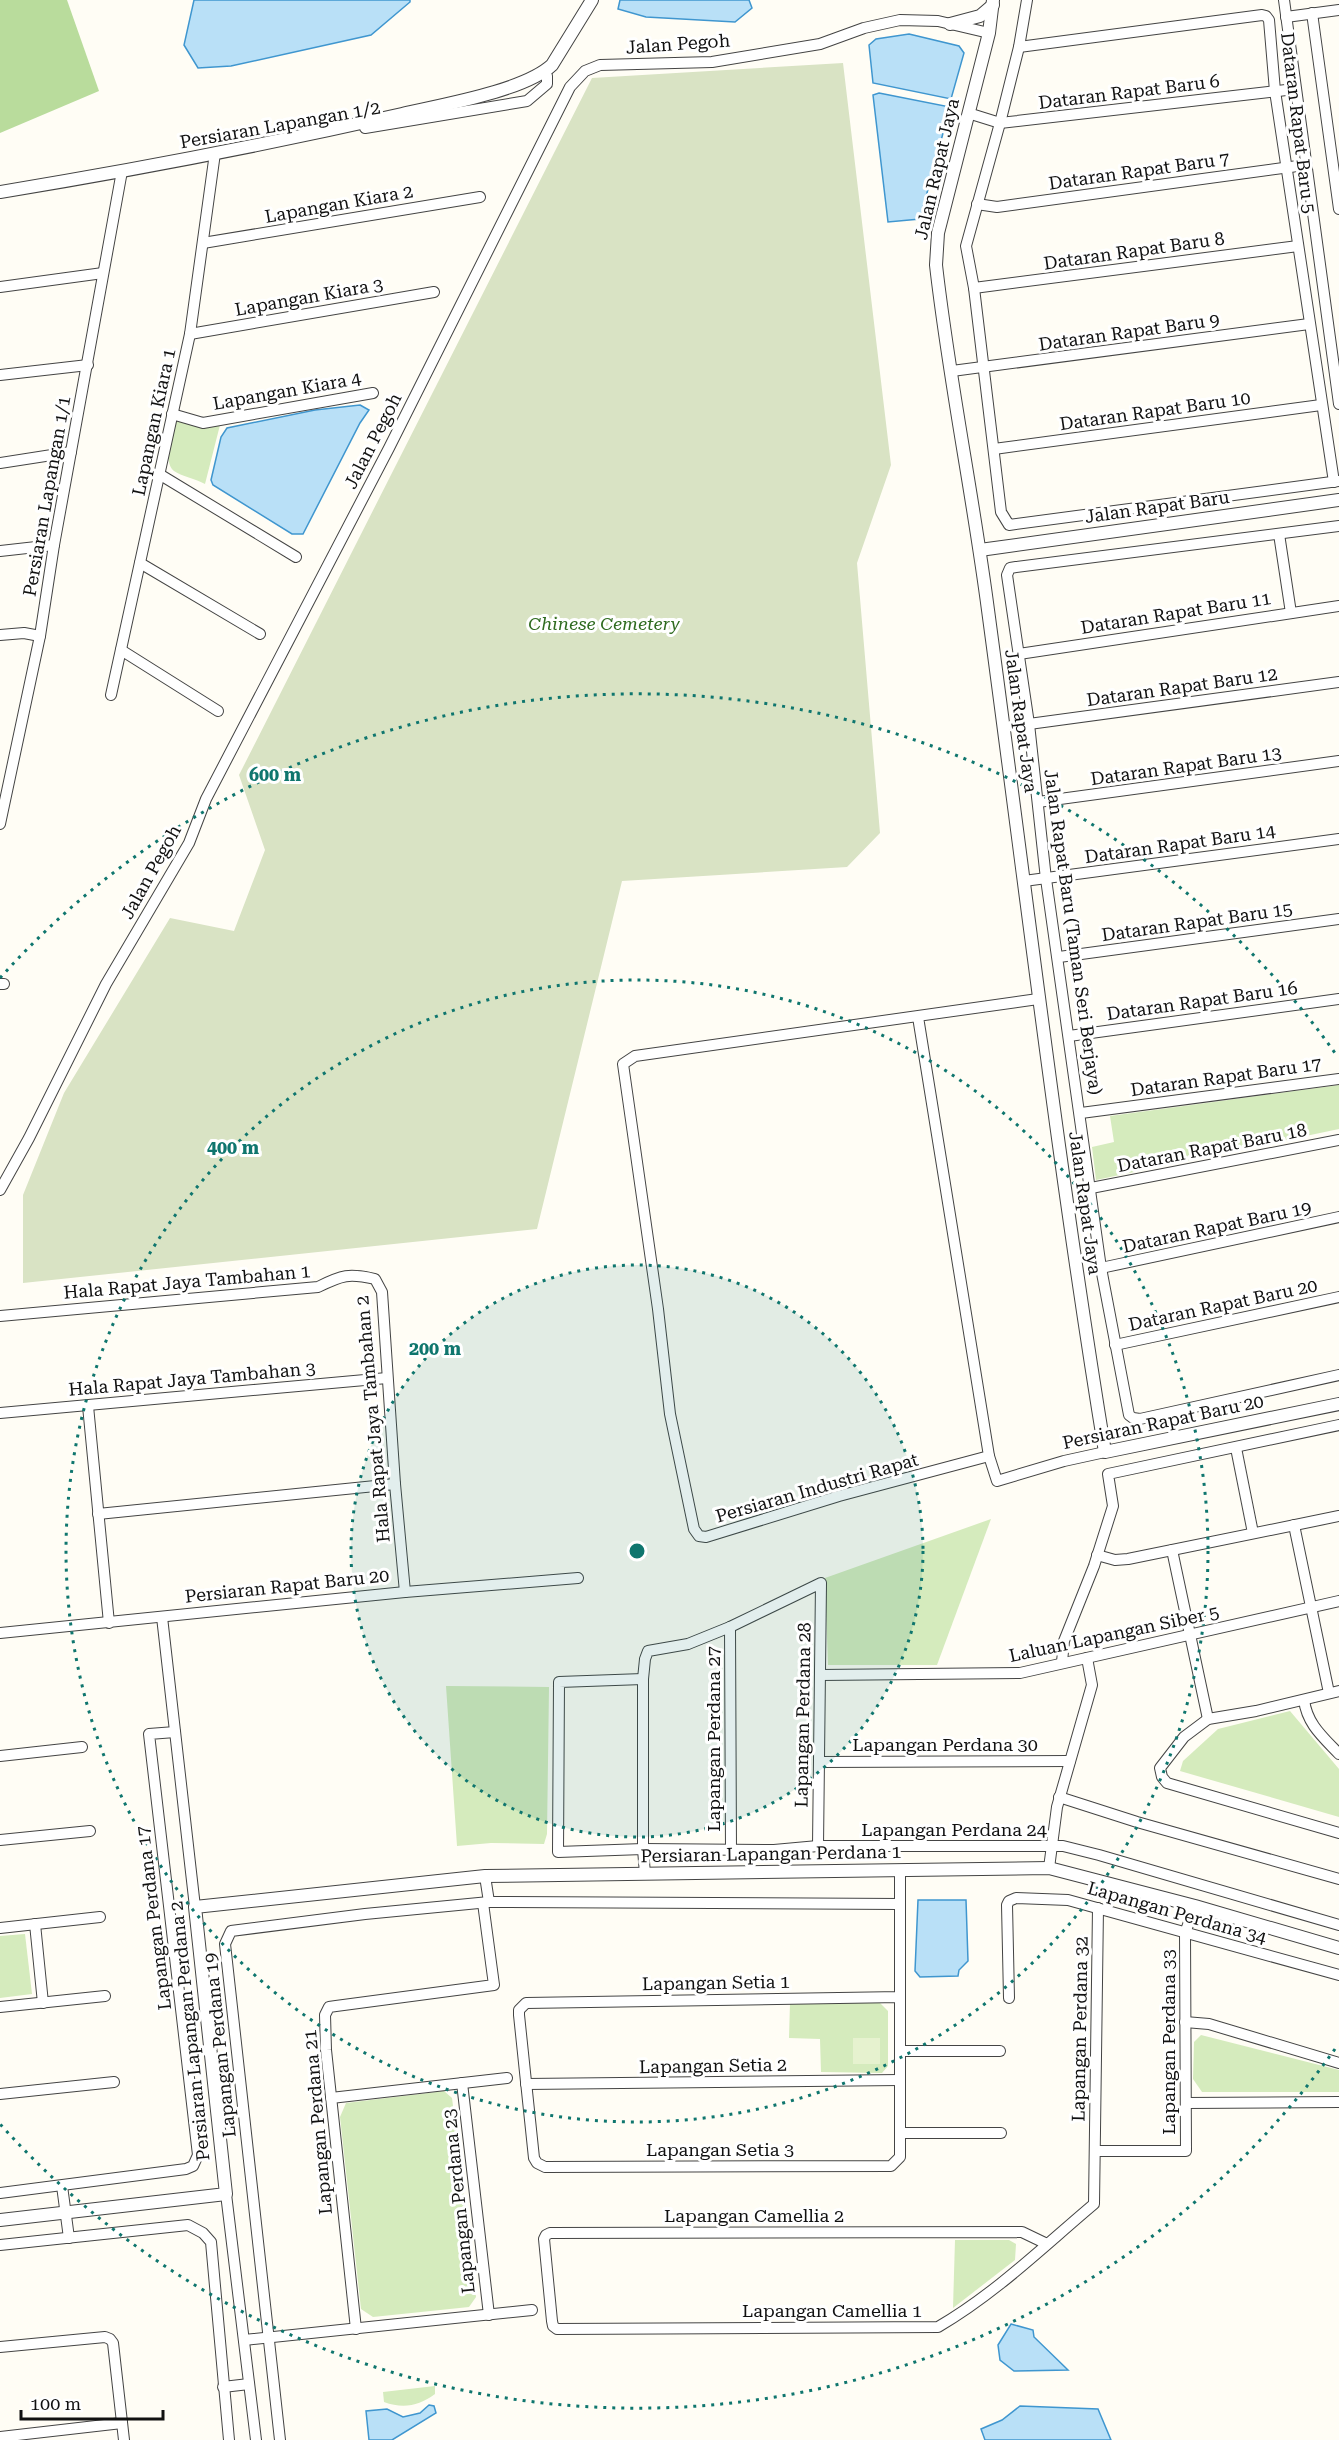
<svg xmlns="http://www.w3.org/2000/svg" width="1339" height="2440" viewBox="0 0 1339 2440" font-family="'Roboto Serif',serif">
	<style>
		.green { fill: #d5ebbd }
		.forest { fill: #b9dc9c }
		.cemetery { fill: #d9e3c4 }
		.pitch { fill: #e6f2cf }
		.water { fill: #b9e0f7; stroke: #3f96cf; stroke-width: 1.5 }
		.lines { fill: none; stroke-linecap: round; stroke-linejoin: round }
		.minor-casing { stroke: #444; stroke-width: 12 }
		.tertiary-casing { stroke: #444; stroke-width: 14 }
		.minor { stroke: #fff; stroke-width: 10 }
		.tertiary { stroke: #fff; stroke-width: 12 }
		.ring { fill: none; stroke: #0f766e; stroke-width: 3; stroke-dasharray: 3 6 }
		.labels { text-anchor: middle; stroke-width: 6; stroke-linejoin: round; paint-order: stroke }
		.street-label { font-size: 18px; fill: #111; stroke: #fff }
		.park-label { font-size: 18px; font-style: italic; fill: #2f6b1f; stroke: #fff }
		.centre { fill: #0f766e; stroke: #fff; stroke-width: 3 }
		.ring-label { font-size: 18px; text-anchor: middle; font-weight: bold; fill: #0f766e; stroke: #fff; stroke-width: 6; stroke-linejoin: round; paint-order: stroke }
	</style>
	<rect width="100%" height="100%" fill="#fffdf5"/>
	<g class="green">
		<path d="M175,420L202,427L220,425L205,484C196,479 181,476 174,471C162,461 173,433 175,420Z"/>
		<polygon points="1339,1085 1339,1129 1096,1180 1092,1147 1114,1142 1110,1116"/>
		<polygon points="991,1519 937,1665 828,1665 825,1578"/>
		<polygon points="446,1686 549,1687 547,1834 544,1844 491,1843 457,1846"/>
		<polygon points="1290,1711 1339,1769 1339,1817 1180,1771 1183,1761 1218,1729"/>
		<polygon points="25,1934 32,1994 0,1998 0,1936"/>
		<polygon points="790,2003 880,2003 888,2011 888,2066 882,2073 821,2072 820,2039 789,2038"/>
		<polygon points="1201,2035 1339,2070 1339,2092 1202,2092 1193,2079 1194,2042"/>
		<polygon points="444,2091 452,2098 476,2297 469,2307 373,2317 361,2309 340,2117 346,2103"/>
		<polygon points="955,2240 1009,2240 1016,2244 1015,2260 953,2308"/>
		<path d="M435,2386V2394C419,2406 403,2409 384,2402L383,2392Z"/>
	</g>
	<polygon class="forest" points="0,0 67,0 99,91 0,133"/>
	<polygon class="cemetery" points="843,63 891,465 857,563 880,833 847,867 622,881 537,1229 23,1283 23,1195 64,1093 170,918 234,931 265,850 239,775 592,78"/>
	<rect class="pitch" x="853" y="2038" width="27" height="26"/>
	<g class="water">
		<polygon points="194,0 410,0 410,2 371,35 231,66 198,68 184,45"/>
		<polygon points="620,0 749,0 752,8 735,22 646,17 618,9"/>
		<polygon points="909,34 959,46 964,53 951,99 873,83 869,45 876,39"/>
		<polygon points="879,93 950,107 920,219 888,222 873,95"/>
		<polygon points="360,405 369,410 360,423 303,534 292,534 213,485 211,480 221,437 227,428 315,410"/>
		<polygon points="918,1900 966,1900 968,1961 959,1970 958,1976 920,1977 915,1971"/>
		<polygon points="1011,2324 1033,2330 1034,2337 1068,2370 1014,2371 1000,2360 998,2345"/>
		<polygon points="429,2405 434,2406 436,2413 392,2440 369,2440 366,2411 387,2409 403,2417 420,2413"/>
		<polygon points="1020,2406 1098,2409 1111,2440 985,2440 981,2429 1002,2420"/>
	</g>
	<g class="lines">
		<defs>
			<g id="minor">
				<polyline points="1027,0 1019,47 1000,123 966,246 974,288 1001,512 1009,525 1339,481"/>
				<polyline points="1284,0 1339,404"/>
				<polyline points="1312,13 1339,209"/>
				<polyline points="1286,17 1339,10"/>
				<polyline points="1019,47 1262,15 1266,16 1269,20 1275,91 1334,482"/>
				<polyline points="968,113 1000,123 1295,89"/>
				<polyline points="365,128 527,101 547,84 547,76 544,72"/>
				<polyline points="977,204 997,207 1305,165"/>
				<polyline points="203,243 480,197"/>
				<polyline points="0,287 103,273"/>
				<polyline points="974,288 1298,246"/>
				<polyline points="190,334 434,292"/>
				<polyline points="952,371 1309,324"/>
				<polyline points="0,375 88,365"/>
				<polyline points="172,414 203,423 373,393"/>
				<polyline points="994,449 1321,405"/>
				<polyline points="0,463 71,452"/>
				<polyline points="159,474 296,557"/>
				<polyline points="1339,526 1016,567 1010,568 1007,575 1029,724 1046,879 1101,1268 1129,1415 1133,1418 1140,1419 1339,1375"/>
				<polyline points="1279,534 1291,613"/>
				<polyline points="0,551 54,545"/>
				<polyline points="140,563 260,634"/>
				<polyline points="0,635 24,633 40,636"/>
				<polyline points="121,650 218,711"/>
				<polyline points="1019,654 1339,606"/>
				<polyline points="111,695 190,334 215,153"/>
				<polyline points="1029,724 1339,682"/>
				<polyline points="1038,802 1339,761"/>
				<polyline points="0,824 40,636 54,545 122,171"/>
				<polyline points="1024,881 1339,839"/>
				<polyline points="1059,957 1339,919"/>
				<polyline points="0,984 4,984"/>
				<polyline points="918,1017 989,1456 839,1496 706,1537 699,1536 694,1529 670,1414 658,1309 623,1064 635,1056 1038,999"/>
				<polyline points="1069,1036 1339,999"/>
				<polyline points="1081,1113 1339,1079"/>
				<polyline points="1091,1188 1339,1140"/>
				<polyline points="0,1190 29,1138 106,984 189,843 206,799 389,448 570,87 585,71 600,65 712,62 820,44 864,28 900,20 938,21 989,33"/>
				<polyline points="1101,1268 1339,1217"/>
				<path d="M0,1316L318,1287C342,1275 349,1273 375,1279L382,1292L395,1484L405,1592"/>
				<polyline points="1115,1345 1339,1297"/>
				<polyline points="88,1406 109,1623"/>
				<polyline points="0,1413 387,1378"/>
				<polyline points="1236,1448 1253,1533"/>
				<polyline points="989,1456 997,1481 1064,1461 1105,1452"/>
				<polyline points="98,1514 395,1484"/>
				<polyline points="1294,1525 1329,1693"/>
				<polyline points="1172,1550 1208,1719"/>
				<polyline points="1097,1555 1115,1560 1128,1559 1339,1516"/>
				<polyline points="162,1617 195,1907"/>
				<polyline points="730,1627 731,1850"/>
				<polyline points="0,1633 405,1592 578,1578"/>
				<polyline points="1062,1662 1064,1641 1094,1566 1113,1506 1108,1474 1339,1425"/>
				<polyline points="820,1675 1020,1673 1339,1601"/>
				<polyline points="643,1679 559,1682 558,1852 643,1849 774,1850 818,1846 1063,1846 1099,1855 1339,1925"/>
				<polyline points="1339,1691 1256,1711 1208,1719 1184,1737 1160,1768 1162,1777 1167,1783 1339,1833"/>
				<path d="M1304,1700C1307,1724 1323,1737 1339,1754"/>
				<polyline points="0,1756 82,1747"/>
				<polyline points="819,1762 1070,1761"/>
				<polyline points="1059,1797 1137,1822 1339,1879"/>
				<polyline points="0,1840 90,1831"/>
				<polyline points="1049,1868 1057,1807 1092,1685 1087,1658"/>
				<path d="M900,1871C900,1913 900,1955 900,1997V2157L891,2166L545,2167L537,2163L534,2158L519,2015V2010L526,2003L900,1997"/>
				<polyline points="645,1874 643,1849 643,1679 645,1659 648,1651 688,1644 730,1627 821,1583 818,1846"/>
				<polyline points="485,1876 489,1902"/>
				<polyline points="35,1924 43,2003"/>
				<polyline points="0,1928 100,1917"/>
				<polyline points="1009,1998 1007,1905 1009,1901 1016,1898 1068,1900 1339,1975"/>
				<polyline points="0,2007 105,1996"/>
				<polyline points="1185,2022 1209,2024 1339,2063"/>
				<polyline points="900,2051 1000,2051"/>
				<polyline points="462,2083 489,2315"/>
				<polyline points="526,2084 900,2080"/>
				<polyline points="0,2094 114,2082"/>
				<polyline points="331,2098 507,2078"/>
				<polyline points="1186,2103 1339,2102"/>
				<polyline points="900,2133 1001,2133"/>
				<polyline points="1095,2151 1186,2151 1185,1933 1195,1906"/>
				<polyline points="62,2186 69,2238"/>
				<polyline points="0,2193 186,2169 193,2166 198,2155 149,1734 175,1732"/>
				<polyline points="226,2194 256,2440"/>
				<path d="M1047,2244L1022,2232L550,2233L546,2235L544,2239L552,2321L553,2326L557,2329L938,2327C995,2294 1044,2246 1094,2204L1098,1908"/>
				<polyline points="0,2245 188,2225 203,2233 211,2242 229,2440"/>
				<polyline points="356,2329 326,2050 325,2015 329,2007 336,2006 494,1985 483,1903"/>
				<polyline points="244,2340 532,2310"/>
				<polyline points="0,2347 105,2337 110,2339 113,2343 124,2440"/>
				<polyline points="223,2387 249,2384"/>
				<polyline points="0,2437 122,2423"/>
				<polyline points="280,2440 225,1944 231,1931 365,1914 489,1902 900,1904"/>
			</g>
			<g id="tertiary">
				<path d="M993,0L989,33L938,233L936,265C949,380 973,495 988,610C1026,891 1059,1172 1105,1452L1339,1404"/>
				<polyline points="950,24 980,16 993,5"/>
				<path d="M0,192C135,170 269,144 402,114C441,105 524,91 552,65L592,0"/>
				<polyline points="980,550 1339,500"/>
				<polyline points="0,2220 226,2194 195,1907 485,1876 1049,1868 1195,1906 1339,1948"/>
			</g>
		</defs>
		<use href="#minor" class="minor-casing"/>
		<use href="#tertiary" class="tertiary-casing"/>
		<use href="#minor" class="minor"/>
		<use href="#tertiary" class="tertiary"/>
	</g>
	<circle cx="637" cy="1551" r="286" fill="#0f766e" fill-opacity=".12"/>
	<g class="ring">
		<circle cx="637" cy="1551" r="286"/>
		<circle cx="637" cy="1551" r="571"/>
		<path d="M1335 2049A857 857 0 0 1 0 2124M0 978A857 857 0 0 1 1335 1053"/>
	</g>
	<g class="labels">
		<g class="street-label">
			<text transform="translate(678 44) rotate(-4)" y="6">Jalan Pegoh</text>
			<text transform="translate(1129 92) rotate(-7)" y="6">Dataran Rapat Baru 6</text>
			<text transform="translate(1298 123) rotate(83)" y="6">Dataran Rapat Baru 5</text>
			<text transform="translate(280 125) rotate(-10)" y="6">Persiaran Lapangan 1/2</text>
			<text transform="translate(937 169) rotate(-77)" y="6">Jalan Rapat Jaya</text>
			<text transform="translate(1139 171) rotate(-8)" y="6">Dataran Rapat Baru 7</text>
			<text transform="translate(339 204) rotate(-10)" y="6">Lapangan Kiara 2</text>
			<text transform="translate(1134 251) rotate(-8)" y="6">Dataran Rapat Baru 8</text>
			<text transform="translate(309 297) rotate(-10)" y="6">Lapangan Kiara 3</text>
			<text transform="translate(1129 332) rotate(-8)" y="6">Dataran Rapat Baru 9</text>
			<text transform="translate(287 391) rotate(-10)" y="6">Lapangan Kiara 4</text>
			<text transform="translate(1155 411) rotate(-8)" y="6">Dataran Rapat Baru 10</text>
			<text transform="translate(154 422) rotate(-78)" y="6">Lapangan Kiara 1</text>
			<text transform="translate(373 441) rotate(-63)" y="6">Jalan Pegoh</text>
			<text transform="translate(47 496) rotate(-80)" y="6">Persiaran Lapangan 1/1</text>
			<text transform="translate(1157 507) rotate(-8)" y="6">Jalan Rapat Baru</text>
			<text transform="translate(1176 613) rotate(-9)" y="6">Dataran Rapat Baru 11</text>
			<text transform="translate(1182 687) rotate(-8)" y="6">Dataran Rapat Baru 12</text>
			<text transform="translate(1021 721) rotate(82)" y="6">Jalan Rapat Jaya</text>
			<text transform="translate(1186 766) rotate(-8)" y="6">Dataran Rapat Baru 13</text>
			<text transform="translate(1180 844) rotate(-8)" y="6">Dataran Rapat Baru 14</text>
			<text transform="translate(151 872) rotate(-61)" y="6">Jalan Pegoh</text>
			<text transform="translate(1197 922) rotate(-8)" y="6">Dataran Rapat Baru 15</text>
			<text transform="translate(1073 932) rotate(82)" y="6">Jalan Rapat Baru (Taman Seri Berjaya)</text>
			<text transform="translate(1202 1001) rotate(-8)" y="6">Dataran Rapat Baru 16</text>
			<text transform="translate(1226 1077) rotate(-8)" y="6">Dataran Rapat Baru 17</text>
			<text transform="translate(1212 1148) rotate(-11)" y="6">Dataran Rapat Baru 18</text>
			<text transform="translate(1085 1203) rotate(82)" y="6">Jalan Rapat Jaya</text>
			<text transform="translate(1217 1227) rotate(-12)" y="6">Dataran Rapat Baru 19</text>
			<text transform="translate(187 1282) rotate(-5)" y="6">Hala Rapat Jaya Tambahan 1</text>
			<text transform="translate(1223 1305) rotate(-12)" y="6">Dataran Rapat Baru 20</text>
			<text transform="translate(192 1379) rotate(-5)" y="6">Hala Rapat Jaya Tambahan 3</text>
			<text transform="translate(373 1419) rotate(-95)" y="6">Hala Rapat Jaya Tambahan 2</text>
			<text transform="translate(1163 1422) rotate(-12)" y="6">Persiaran Rapat Baru 20</text>
			<text transform="translate(817 1488) rotate(-16)" y="6">Persiaran Industri Rapat</text>
			<text transform="translate(287 1586) rotate(-6)" y="6">Persiaran Rapat Baru 20</text>
			<text transform="translate(1114 1634) rotate(-12)" y="6">Laluan Lapangan Siber 5</text>
			<text transform="translate(803 1715) rotate(-89)" y="6">Lapangan Perdana 28</text>
			<text transform="translate(714 1739) rotate(-90)" y="6">Lapangan Perdana 27</text>
			<text x="945" y="1751">Lapangan Perdana 30</text>
			<text x="954" y="1836">Lapangan Perdana 24</text>
			<text transform="translate(771 1854) rotate(-1)" y="6">Persiaran Lapangan Perdana 1</text>
			<text transform="translate(1177 1913) rotate(16)" y="6">Lapangan Perdana 34</text>
			<text transform="translate(154 1918) rotate(-97)" y="6">Lapangan Perdana 17</text>
			<text transform="translate(716 1983) rotate(-1)" y="6">Lapangan Setia 1</text>
			<text transform="translate(1080 2029) rotate(-89)" y="6">Lapangan Perdana 32</text>
			<text transform="translate(190 2031) rotate(-96)" y="6">Persiaran Lapangan Perdana 2</text>
			<text transform="translate(1169 2042) rotate(-90)" y="6">Lapangan Perdana 33</text>
			<text transform="translate(220 2045) rotate(-96)" y="6">Lapangan Perdana 19</text>
			<text transform="translate(713 2066) rotate(-1)" y="6">Lapangan Setia 2</text>
			<text transform="translate(318 2122) rotate(-95)" y="6">Lapangan Perdana 21</text>
			<text x="720" y="2156">Lapangan Setia 3</text>
			<text transform="translate(459 2201) rotate(-96)" y="6">Lapangan Perdana 23</text>
			<text x="754" y="2222">Lapangan Camellia 2</text>
			<text x="832" y="2317">Lapangan Camellia 1</text>
		</g>
		<g class="park-label">
			<text x="604" y="630">Chinese Cemetery</text>
		</g>
	</g>
	<circle cx="637" cy="1551" r="9" class="centre"/>
	<g class="ring-label">
		<text x="275" y="781">600 m</text>
		<text x="233" y="1154">400 m</text>
		<text x="435" y="1355">200 m</text>
	</g>
	<path d="M21 2410v9h142v-9" fill="none" stroke="#111111" stroke-width="3"/>
	<text x="30" y="2410" font-size="18" fill="#111111" stroke="#ffffff" stroke-width="4.5" paint-order="stroke">100 m</text>
</svg>
